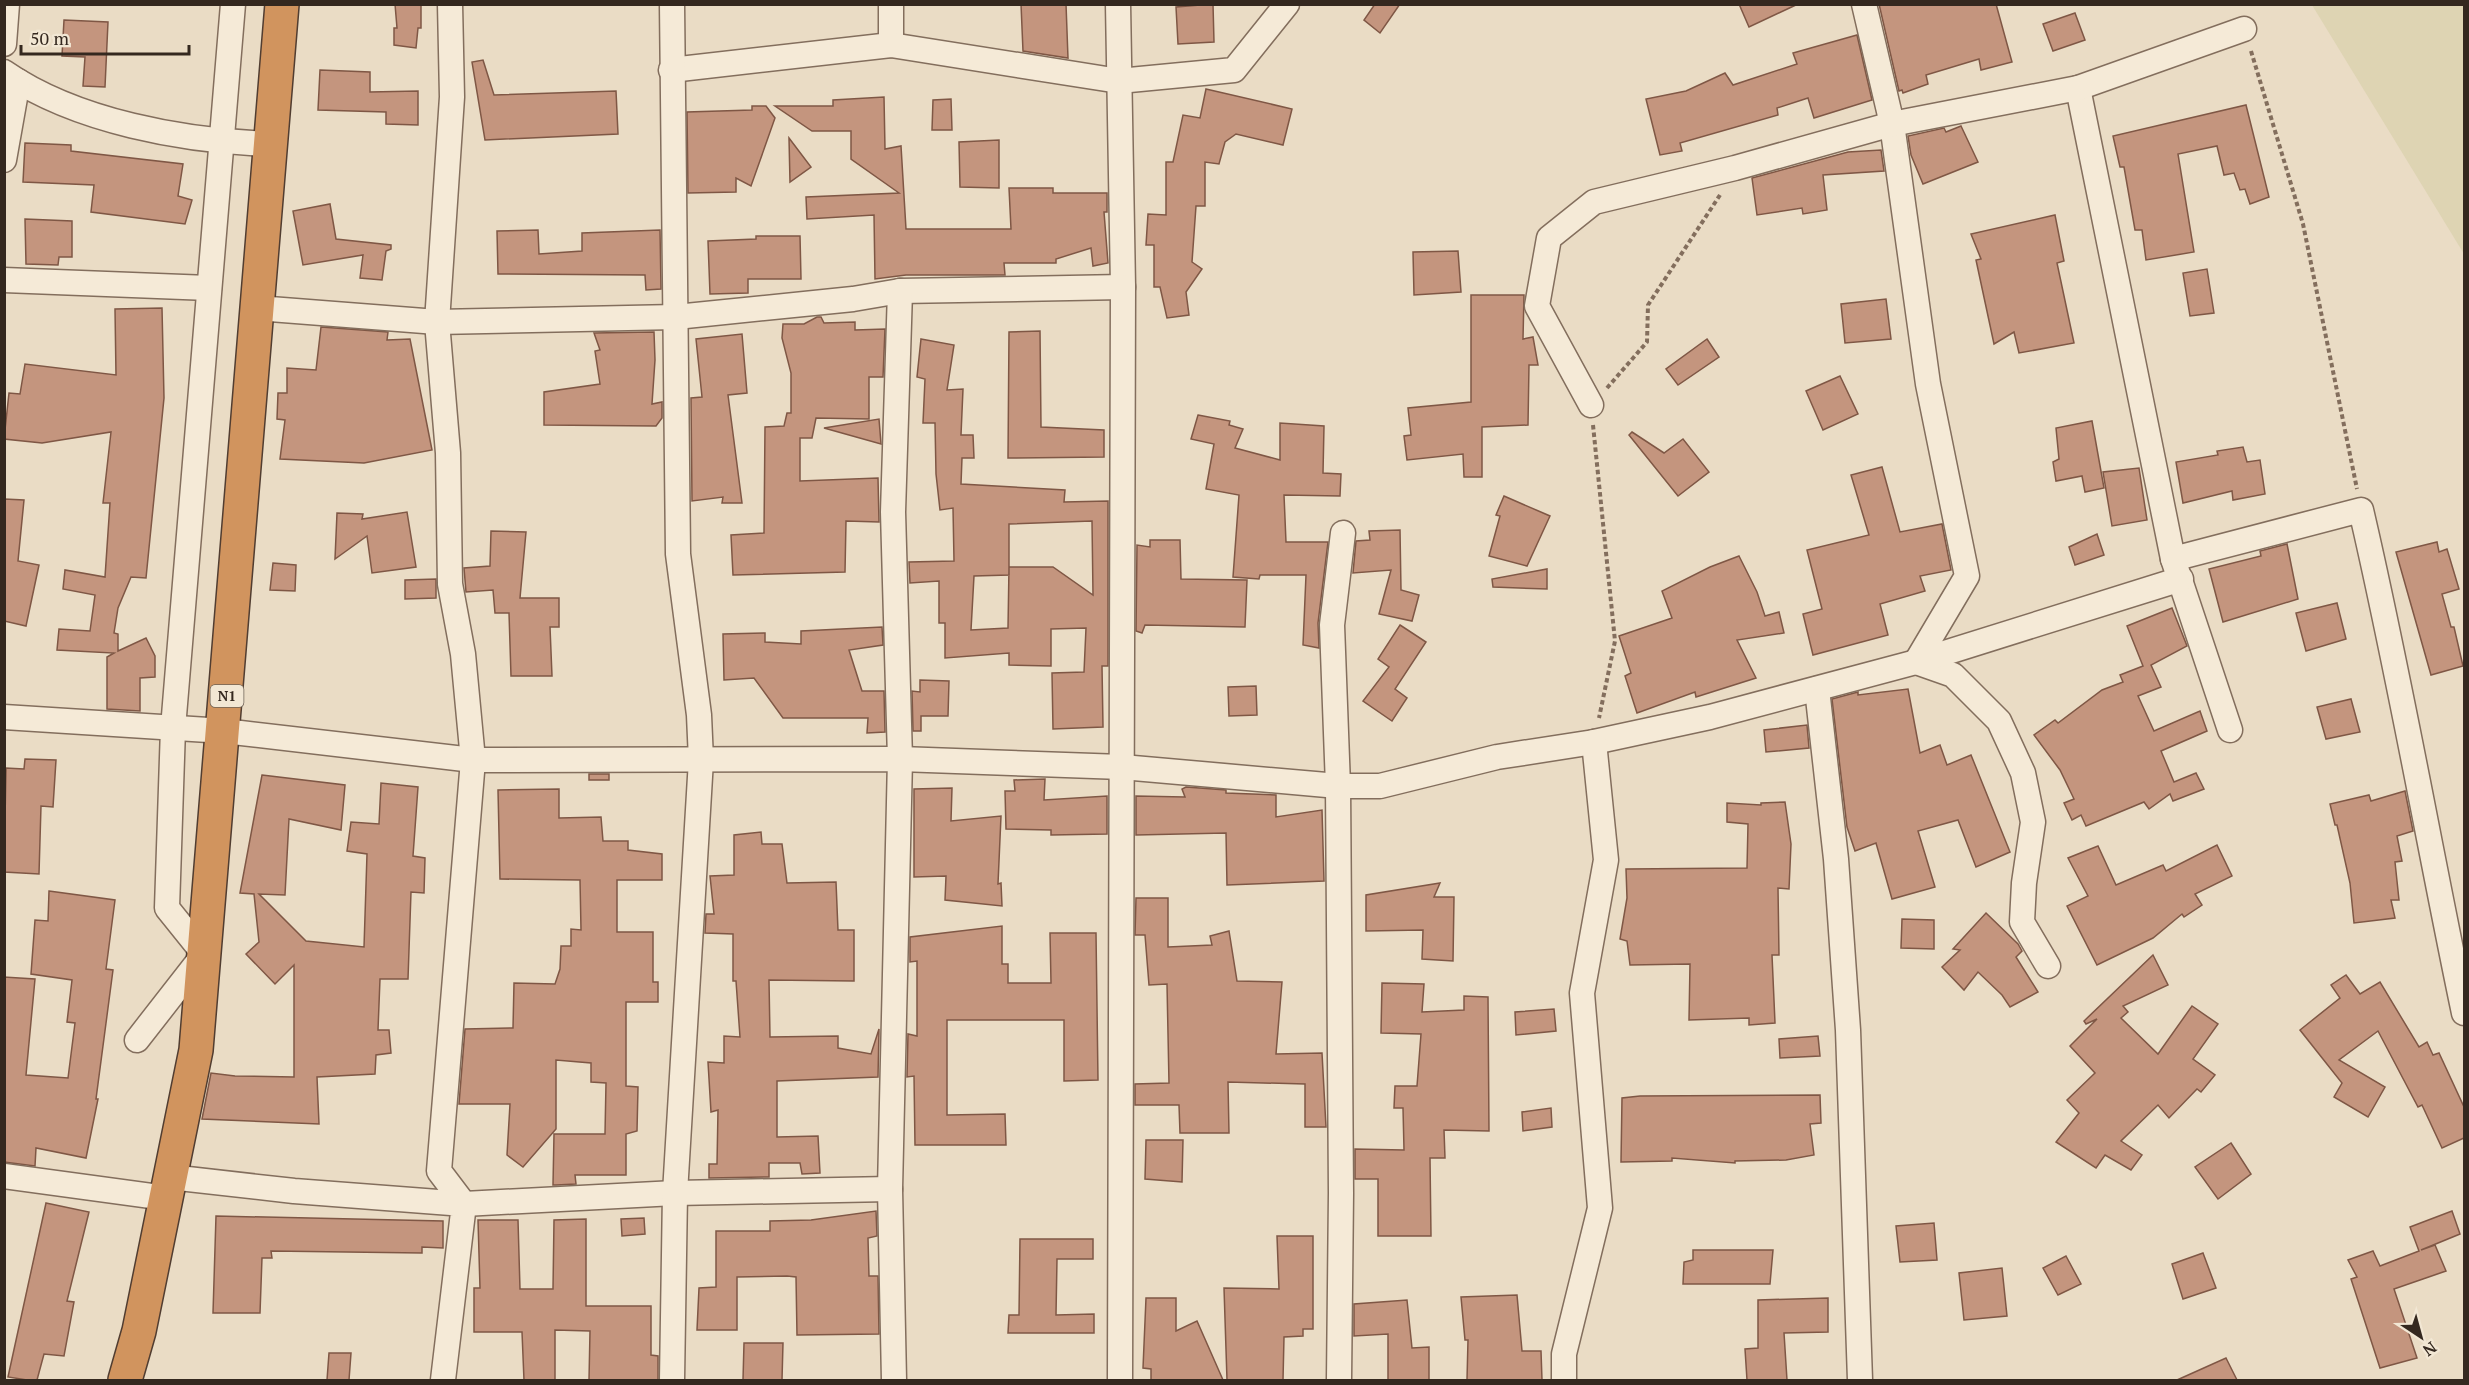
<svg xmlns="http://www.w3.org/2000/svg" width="2469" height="1385" viewBox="0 0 2469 1385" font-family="'PT Serif',serif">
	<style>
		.farmland { fill: #ded4b3 }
		.building { fill: #c4957e; stroke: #7f5745; stroke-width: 1.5; fill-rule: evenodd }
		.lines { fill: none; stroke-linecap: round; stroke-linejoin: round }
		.minor-casing { stroke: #836e5d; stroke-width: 27 }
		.highway-casing { stroke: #513d31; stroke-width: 36 }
		.path { stroke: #836e5d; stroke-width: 4; stroke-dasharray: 4.5 3; stroke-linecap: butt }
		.minor { stroke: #f5ead7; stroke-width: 24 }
		.highway { stroke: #d1945e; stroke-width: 33 }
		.labels { text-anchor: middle; stroke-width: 4.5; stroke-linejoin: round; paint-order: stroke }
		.shield { fill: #f2e7d4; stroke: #6d6155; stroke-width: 1.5 }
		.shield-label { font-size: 14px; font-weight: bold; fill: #34281f }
	</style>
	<rect width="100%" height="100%" fill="#eadcc5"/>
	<polygon class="farmland" points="2312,5 2464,5 2464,254"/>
	<g class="building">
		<polygon points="395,4 421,4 421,28 418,28 416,48 394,45 394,28 397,28"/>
		<polygon points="1021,4 1066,4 1068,58 1023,51"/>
		<polygon points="1213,4 1214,42 1178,44 1176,7"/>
		<polygon points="1375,4 1400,4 1380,33 1364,20"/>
		<polygon points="1739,4 1798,4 1749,27"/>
		<polygon points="1879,4 1996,4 2012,62 1981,70 1979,59 1926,75 1928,84 1903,93 1902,90 1899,91"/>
		<polygon points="2075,13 2085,40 2053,51 2043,24"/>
		<polygon points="64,20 108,22 105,87 83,86 85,57 62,56"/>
		<polygon points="1857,35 1872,100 1814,118 1808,98 1777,108 1778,115 1680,143 1682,151 1660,155 1646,99 1686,91 1725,73 1733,85 1797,64 1793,53"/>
		<polygon points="483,60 494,95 616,91 618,134 485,140 472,62"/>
		<polygon points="320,70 370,72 370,92 418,91 418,125 386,124 386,112 318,110"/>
		<polygon points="1206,89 1292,109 1283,145 1236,134 1225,142 1219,164 1205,162 1205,206 1196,206 1192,262 1202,269 1186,292 1189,315 1167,318 1160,287 1154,287 1154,245 1146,245 1148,214 1166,215 1166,162 1173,162 1183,115 1200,118"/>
		<polygon points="884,97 885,149 901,146 906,229 1011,229 1009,188 1053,188 1053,193 1107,193 1107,212 1104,212 1108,263 1093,266 1091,248 1056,259 1056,263 1004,263 1005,275 906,275 875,279 874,215 807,219 806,197 899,193 851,159 851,131 812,131 775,106 833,106 833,100"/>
		<polygon points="951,99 952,130 932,130 933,100"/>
		<polygon points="2246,105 2269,197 2250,204 2245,189 2240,190 2234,173 2224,175 2217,146 2178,154 2194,252 2146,260 2142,230 2135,230 2124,167 2120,167 2113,136"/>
		<polygon points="752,106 766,106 775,118 751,186 736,178 736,192 688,193 687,112 752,110"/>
		<polygon points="1961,126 1978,162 1923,184 1911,155 1908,136 1944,128 1946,132"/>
		<polygon points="789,138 811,167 790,182"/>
		<polygon points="999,140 999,188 960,187 959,142"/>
		<polygon points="25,143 71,145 71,151 183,164 178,196 192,200 185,224 91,212 94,185 23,182"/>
		<polygon points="1881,150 1884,171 1823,175 1827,210 1803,214 1802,208 1757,215 1752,178 1848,152"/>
		<polygon points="330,204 336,239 391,245 391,249 386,251 382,280 360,278 363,255 303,265 293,211"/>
		<polygon points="2055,215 2064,261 2057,263 2074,343 2019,353 2014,332 1994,344 1976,260 1981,259 1971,234"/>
		<polygon points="25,219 72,221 72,257 59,257 58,265 26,264"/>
		<polygon points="538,230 539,254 582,251 582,233 660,230 661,289 646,290 645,275 498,274 497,231"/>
		<polygon points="756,236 800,236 801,279 748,279 748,293 710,294 708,241 756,239"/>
		<polygon points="1458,251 1461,292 1414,295 1413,252"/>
		<polygon points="2207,269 2214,313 2190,316 2183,273"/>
		<polygon points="1471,295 1524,295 1523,339 1533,337 1538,365 1529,365 1528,425 1482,427 1482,477 1464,477 1463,454 1407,460 1404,436 1411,435 1408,408 1471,402"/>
		<polygon points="1886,299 1891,339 1845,343 1841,304"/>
		<polygon points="162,308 164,398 146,578 131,577 118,608 114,633 118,634 118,651 146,638 155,656 155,677 140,678 140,711 107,709 107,657 114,653 57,650 59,629 90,631 95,595 63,589 65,570 105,577 110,503 103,503 111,432 42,443 4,439 9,393 20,394 25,364 116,375 115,309"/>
		<polygon points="817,317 821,317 824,323 855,322 855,330 885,329 883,377 869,377 869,419 816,418 812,438 800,438 800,481 878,478 879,522 846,521 845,572 733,575 731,535 764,533 765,427 784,426 787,413 791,413 791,373 782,338 783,324 804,324"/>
		<polygon points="321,327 388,332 387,340 410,339 432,450 364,463 280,459 285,420 277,419 278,393 287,393 287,368 316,370"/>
		<polygon points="1040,331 1041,427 1104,430 1104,457 1008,458 1009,332"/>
		<polygon points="654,332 655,360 652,404 662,402 662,418 656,426 544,425 544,392 600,384 595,351 600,350 594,333"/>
		<polygon points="742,334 747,393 728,395 742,503 722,503 723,497 692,501 691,398 702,397 696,339"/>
		<path d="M921,339L954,345L947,390L963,389L961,435H973L974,458H962L961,484L1065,490L1064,502L1108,501V666H1102L1103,727L1053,729L1052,673L1084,672L1086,628L1051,629V666L1009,665V653L945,658V623H939V581L910,583L909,562L954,561L953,508L940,510L936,474L935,423H923L925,379L917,377ZM1092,521L1093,595L1053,567H1009L1008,628L971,630L974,576L1009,575V524Z"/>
		<polygon points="1707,339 1719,357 1678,385 1666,369"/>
		<polygon points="1840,376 1858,414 1823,430 1806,391"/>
		<polygon points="1198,415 1230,421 1229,425 1243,429 1235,448 1280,460 1280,423 1324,426 1323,473 1341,474 1340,496 1284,495 1286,542 1328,542 1318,623 1319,648 1303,645 1306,575 1260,575 1259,579 1233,577 1239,495 1206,489 1214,444 1191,439"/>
		<polygon points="879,419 881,444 824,428"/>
		<polygon points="2092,421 2104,488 2085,492 2082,476 2056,481 2053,462 2059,459 2056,428"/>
		<polygon points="1632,432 1664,453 1683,439 1709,472 1678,496 1629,435"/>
		<polygon points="2243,447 2247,462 2260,460 2265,494 2233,500 2232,491 2183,503 2176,462 2218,455 2217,451"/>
		<polygon points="1882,467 1900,532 1942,524 1951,570 1920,576 1925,591 1880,604 1888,635 1813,655 1803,614 1822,609 1807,550 1869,535 1851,475"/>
		<polygon points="2139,468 2147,520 2112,526 2103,472"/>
		<polygon points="1504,496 1550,516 1527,566 1489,556 1500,516 1496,515"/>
		<polygon points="4,499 24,500 18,561 39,565 26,626 4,621"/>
		<polygon points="407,512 416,567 372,573 367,536 335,559 337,513 363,514 362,519"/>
		<polygon points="1400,530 1401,590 1419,595 1412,621 1379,614 1391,570 1353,573 1356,541 1370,540 1369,531"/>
		<polygon points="491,531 526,532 520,598 559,598 559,627 550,627 552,676 511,676 509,613 495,613 493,590 466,592 464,568 490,566"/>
		<polygon points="2097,534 2104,555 2075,565 2069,547"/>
		<polygon points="1150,540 1180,540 1181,579 1247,580 1245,627 1145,625 1142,633 1136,631 1137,545 1150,547"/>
		<polygon points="2437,542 2439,552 2447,549 2459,589 2442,594 2451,627 2454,627 2463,666 2431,675 2396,552"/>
		<polygon points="2287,544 2298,599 2223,622 2209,569 2261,556 2260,551"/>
		<polygon points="1739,556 1757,592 1765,616 1779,612 1784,633 1737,640 1756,678 1696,697 1695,692 1637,713 1625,676 1631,673 1619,636 1672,618 1662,591 1710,567"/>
		<polygon points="273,563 296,565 295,591 270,590"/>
		<polygon points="1547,569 1547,589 1493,587 1492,579"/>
		<polygon points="436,579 436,598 405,599 405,580"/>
		<polygon points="2337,603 2346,639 2306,651 2296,613"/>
		<polygon points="2172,608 2187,646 2151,665 2161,687 2138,696 2154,731 2200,711 2207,731 2161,751 2174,782 2196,773 2204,789 2173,801 2170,794 2149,809 2144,802 2086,826 2081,815 2072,820 2064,803 2074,799 2060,770 2034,735 2055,720 2058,723 2102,690 2123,682 2120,675 2143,666 2127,626"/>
		<polygon points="1400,625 1426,642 1395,689 1407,698 1392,721 1363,701 1389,667 1378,659"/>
		<polygon points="882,627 883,645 849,650 862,691 884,691 885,732 867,733 868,718 783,718 754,678 724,680 723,634 765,633 765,642 801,644 801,631"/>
		<polygon points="920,680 949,681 948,716 921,716 921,731 913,731 912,691 920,692"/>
		<polygon points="1256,686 1257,715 1229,716 1228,687"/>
		<polygon points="1908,689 1920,753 1940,745 1947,765 1971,755 2010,852 1976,867 1958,820 1918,831 1935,887 1892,899 1876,843 1855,851 1847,827 1832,699 1858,692 1858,695"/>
		<polygon points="2351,699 2360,732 2326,739 2317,707"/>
		<polygon points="1807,725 1809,748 1766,752 1764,730"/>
		<polygon points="25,759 56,760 53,807 41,806 39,874 4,872 6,768 24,769"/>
		<rect x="589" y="774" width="20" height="6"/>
		<polygon points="262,775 345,785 341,830 289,819 285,895 259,894 306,941 364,947 367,854 347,851 351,822 379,824 381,783 418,787 413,856 425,858 424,893 411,892 408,979 380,979 378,1030 389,1030 391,1053 376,1055 375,1074 317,1077 319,1124 202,1119 211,1073 235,1076 294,1077 294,965 275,984 246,954 259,942 254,894 240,893"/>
		<polygon points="1045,779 1044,800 1107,796 1107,834 1051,835 1051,830 1006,829 1005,791 1015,791 1014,780"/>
		<polygon points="1186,787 1226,790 1226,793 1276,795 1276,817 1322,810 1324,881 1227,885 1226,833 1136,835 1136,796 1185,797 1182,789"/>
		<polygon points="952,788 951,821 1001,816 998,884 1001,883 1002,906 945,900 946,876 914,877 914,789"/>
		<polygon points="559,789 559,818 601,817 603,841 628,841 628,850 662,854 662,880 617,880 617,932 653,932 653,982 658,982 658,1002 626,1002 626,1086 638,1087 637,1131 626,1134 626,1175 575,1175 576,1184 556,1185 553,1185 554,1134 605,1134 606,1083 591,1082 591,1063 556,1060 556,1129 523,1167 507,1155 510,1104 459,1104 465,1029 513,1028 514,983 555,984 560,969 561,946 571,946 571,929 581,930 580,880 500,879 498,790"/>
		<polygon points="2405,791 2413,831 2397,836 2402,861 2395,862 2399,900 2391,900 2395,918 2354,923 2350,883 2337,825 2335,825 2330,804 2369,795 2371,801"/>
		<polygon points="1785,802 1791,844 1789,889 1778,888 1779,955 1772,955 1775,1023 1749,1025 1749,1018 1689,1020 1690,964 1630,965 1627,941 1620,939 1627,898 1626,869 1747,868 1748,824 1727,822 1727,803 1761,805 1761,803"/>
		<polygon points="761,832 762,844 782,844 787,883 836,882 838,930 854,930 854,981 769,980 770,1037 838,1036 838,1048 871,1054 879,1029 878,1077 777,1081 777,1137 818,1136 820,1173 802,1174 800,1163 769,1163 769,1177 709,1178 709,1164 717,1164 718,1110 711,1112 708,1062 724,1063 724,1036 740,1037 736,981 733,981 733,934 705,933 706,914 714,914 710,876 734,875 734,835"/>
		<polygon points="2217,845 2232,876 2195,894 2202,905 2184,917 2182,914 2153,938 2097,965 2067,906 2088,896 2068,858 2098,846 2116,885 2163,865 2166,871"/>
		<polygon points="1440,883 1434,897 1454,897 1453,961 1422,959 1423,930 1366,931 1366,895"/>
		<polygon points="49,891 115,900 106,969 113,970 96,1099 98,1099 86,1158 36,1148 35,1166 4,1162 4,977 35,979 26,1075 68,1078 75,1023 67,1022 72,980 31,974 35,920 48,921"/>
		<polygon points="1136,898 1168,898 1168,947 1212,945 1210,936 1229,931 1237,981 1282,982 1276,1054 1322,1053 1326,1127 1305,1127 1305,1084 1228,1082 1229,1133 1180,1133 1179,1105 1135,1105 1135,1084 1169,1083 1167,984 1149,985 1145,935 1135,935"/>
		<polygon points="1986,913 2018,944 2022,951 2016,957 2038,992 2010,1007 2002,995 1978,972 1964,990 1942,967 1960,950 1953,949"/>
		<polygon points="1902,919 1934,920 1934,949 1901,948"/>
		<polygon points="1002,926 1002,964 1008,964 1008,983 1051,983 1050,933 1096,933 1098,1080 1064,1081 1064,1020 947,1020 947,1115 1005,1114 1006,1145 915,1145 914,1076 907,1077 908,1034 917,1036 917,961 910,962 910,937"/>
		<polygon points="2153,955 2168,985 2123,1006 2128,1012 2121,1018 2158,1054 2192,1006 2218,1024 2193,1059 2215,1075 2201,1092 2197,1089 2169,1118 2158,1105 2121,1141 2142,1155 2131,1170 2105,1155 2096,1168 2056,1142 2079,1113 2067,1100 2095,1073 2070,1046 2097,1019 2086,1024 2084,1021"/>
		<polygon points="2346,975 2360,994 2380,982 2419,1047 2427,1042 2433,1055 2439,1053 2464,1107 2464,1138 2442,1148 2422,1105 2418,1107 2378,1031 2339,1060 2385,1087 2368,1117 2334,1097 2342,1083 2300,1030 2340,998 2331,985"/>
		<polygon points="1382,983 1424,984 1422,1012 1464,1010 1464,996 1488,997 1489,1131 1444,1130 1445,1158 1430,1158 1431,1236 1378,1236 1378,1179 1355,1179 1355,1149 1404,1150 1403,1108 1394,1108 1395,1086 1417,1086 1421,1034 1381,1033"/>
		<polygon points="1554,1009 1556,1031 1516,1035 1515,1012"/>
		<polygon points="1818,1036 1820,1056 1780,1058 1779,1039"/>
		<polygon points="1820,1095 1821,1123 1810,1124 1814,1155 1786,1160 1735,1161 1735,1163 1672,1158 1672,1161 1621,1162 1622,1098 1640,1096"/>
		<polygon points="1551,1108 1552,1127 1523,1131 1522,1112"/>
		<polygon points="1146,1140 1183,1140 1182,1182 1145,1179"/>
		<polygon points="2231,1143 2251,1174 2218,1199 2195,1167"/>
		<polygon points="46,1203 89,1212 67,1301 74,1302 64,1356 44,1354 37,1380 27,1380 8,1377"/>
		<polygon points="876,1211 877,1236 868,1238 869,1276 878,1276 879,1334 797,1335 796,1277 787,1276 737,1277 737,1330 697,1330 699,1288 716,1287 716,1231 770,1231 770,1221 811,1220"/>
		<polygon points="2452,1211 2460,1234 2421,1250 2435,1245 2446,1271 2394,1289 2417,1358 2380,1368 2351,1279 2357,1277 2348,1260 2373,1251 2380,1266 2419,1251 2410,1227"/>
		<polygon points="216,1216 443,1221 443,1248 422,1247 422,1253 271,1251 272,1258 262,1258 260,1313 213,1313"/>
		<polygon points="644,1218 645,1234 622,1236 621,1219"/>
		<polygon points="586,1219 586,1306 651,1306 651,1355 658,1356 658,1380 589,1380 590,1331 555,1330 555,1380 524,1380 522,1332 474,1332 474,1288 480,1288 478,1220 518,1220 520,1289 553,1289 554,1220"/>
		<polygon points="1934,1223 1937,1260 1900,1262 1896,1226"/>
		<polygon points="1277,1236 1313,1236 1313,1329 1303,1329 1303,1336 1284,1337 1283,1380 1227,1380 1224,1288 1279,1289"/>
		<polygon points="1020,1239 1093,1239 1093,1259 1057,1259 1056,1315 1094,1314 1094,1333 1008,1333 1009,1315 1019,1315"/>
		<polygon points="1693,1250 1773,1250 1770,1284 1683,1284 1684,1262 1693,1260"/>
		<polygon points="2203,1253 2216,1288 2183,1299 2172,1264"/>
		<polygon points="2066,1256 2081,1284 2058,1295 2043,1268"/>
		<polygon points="2002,1268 2007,1316 1964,1320 1959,1273"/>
		<polygon points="1517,1295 1522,1351 1541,1351 1542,1380 1467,1380 1468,1340 1465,1340 1461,1297"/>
		<polygon points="1146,1298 1176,1298 1176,1331 1197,1321 1223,1380 1151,1380 1151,1369 1143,1368"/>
		<polygon points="1828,1298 1828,1332 1784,1333 1787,1380 1747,1380 1745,1349 1758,1348 1758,1300"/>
		<polygon points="1407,1300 1412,1348 1429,1347 1429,1380 1388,1380 1388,1334 1354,1336 1354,1304"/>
		<polygon points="744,1343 783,1343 782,1380 743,1380"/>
		<polygon points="329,1353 351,1353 349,1380 327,1380"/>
		<polygon points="2226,1358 2237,1380 2177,1380"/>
	</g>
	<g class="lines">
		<defs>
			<g id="minor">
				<polyline points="450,4 452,97 437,322 448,453 450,584 463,654 473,760 439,1171 464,1204 675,1193 890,1189"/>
				<polyline points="1118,4 1123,287 1120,1380"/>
				<polyline points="1864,4 1892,124 1928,384 1967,576 1916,662 1953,675 1999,721 2023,773 2033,822 2024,883 2022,922 2048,966"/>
				<polyline points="4,44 7,4"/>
				<polyline points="891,45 891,4"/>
				<polyline points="671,70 891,45 1119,81 1234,70 1287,4"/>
				<path d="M4,72C76,122 185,141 270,144"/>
				<polyline points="2078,88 2173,559 2230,730"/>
				<polyline points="4,160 18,81"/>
				<polyline points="4,280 209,288"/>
				<polyline points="257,308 437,322 676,317 853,299 900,291 1123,287"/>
				<polyline points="1591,405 1537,306 1549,238 1594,202 1735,168 1892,124 2078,88 2244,29"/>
				<path d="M2173,559L2361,510C2400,677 2429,846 2464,1013"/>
				<polyline points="1817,689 1836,859 1848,1030 1860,1380"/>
				<polyline points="4,717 224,731 473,760 900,759 1122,767 1338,786 1380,786 1497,757 1594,742 1710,717 1916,662 2181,579"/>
				<polyline points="137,1040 204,954 167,908 173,728 233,4"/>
				<polyline points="4,1176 166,1198"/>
				<polyline points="170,1177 294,1191 464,1204 443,1380"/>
				<polyline points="672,1380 675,1193 701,760 699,715 678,554 672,4"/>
				<polyline points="894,1380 890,1189 900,759 893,512 900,291"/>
				<polyline points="1339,1380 1341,1193 1338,786 1332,625 1343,533"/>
				<polyline points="1564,1380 1564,1354 1600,1208 1582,993 1606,860 1594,742"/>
			</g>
			<polyline id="highway" points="125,1380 139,1331 196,1050 282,4"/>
		</defs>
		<use href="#minor" class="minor-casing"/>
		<use href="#highway" class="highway-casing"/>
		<g class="path">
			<polyline points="2251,51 2303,224 2357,489"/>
			<polyline points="1607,388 1647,342 1648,305 1720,195"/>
			<polyline points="1593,425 1615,641 1599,718"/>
		</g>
		<use href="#minor" class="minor"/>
		<use href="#highway" class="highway"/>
	</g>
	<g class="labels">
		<rect class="shield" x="210.5" y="685" width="33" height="22" rx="4.5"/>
		<g class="shield-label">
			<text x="227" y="701">N1</text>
		</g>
	</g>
	<rect width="2469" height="1385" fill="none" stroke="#34281f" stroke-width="12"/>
	<g transform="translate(2421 1337) rotate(144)" stroke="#f2e7d4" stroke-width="4.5" paint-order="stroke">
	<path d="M0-4.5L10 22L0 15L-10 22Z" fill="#34281f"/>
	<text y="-9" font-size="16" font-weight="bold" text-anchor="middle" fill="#34281f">N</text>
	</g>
	<path d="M21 45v9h168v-9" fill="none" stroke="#34281f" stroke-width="3"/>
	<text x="30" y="45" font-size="18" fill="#34281f" stroke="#f2e7d4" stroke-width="4.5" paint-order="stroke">50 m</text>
</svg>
